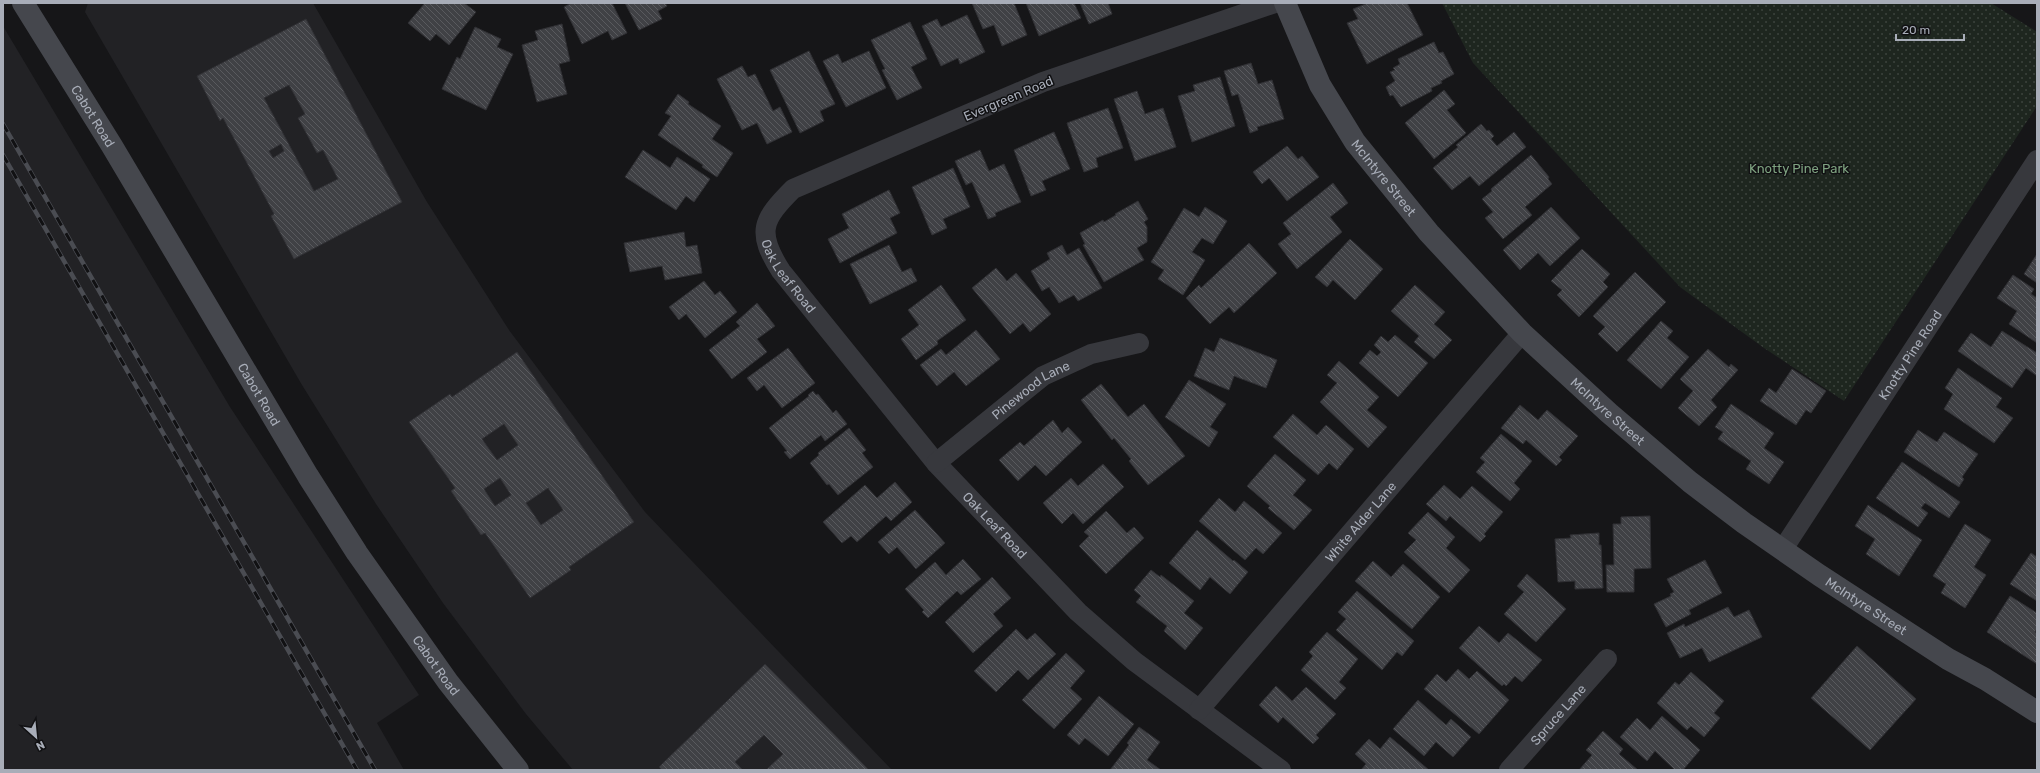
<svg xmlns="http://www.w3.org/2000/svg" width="2040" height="773" viewBox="0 0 2040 773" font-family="Rubik,sans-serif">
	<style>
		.built { fill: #222225 }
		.park { fill: url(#park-dots) }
		.building { fill: url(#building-back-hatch); stroke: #303034; fill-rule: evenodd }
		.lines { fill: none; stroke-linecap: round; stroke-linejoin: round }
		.street { stroke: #37383d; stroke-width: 20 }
		.secondary { stroke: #45474d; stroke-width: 22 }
		.rail-casing { stroke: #4a4c52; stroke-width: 4.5 }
		.rail { stroke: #111113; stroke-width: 3; stroke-dasharray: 9; stroke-linecap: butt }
		.labels { text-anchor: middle; stroke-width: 3; stroke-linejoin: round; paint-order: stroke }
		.street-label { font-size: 13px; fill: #a8adb8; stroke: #111113 }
		.park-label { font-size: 13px; fill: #7fa381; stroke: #111113 }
	</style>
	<defs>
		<pattern id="park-dots" width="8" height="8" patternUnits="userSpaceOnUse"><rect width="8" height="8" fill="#1e261f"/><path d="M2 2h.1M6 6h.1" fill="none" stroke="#3c433d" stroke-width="1.8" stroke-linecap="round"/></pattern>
		<pattern id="building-back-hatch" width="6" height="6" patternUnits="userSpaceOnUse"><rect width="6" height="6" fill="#404145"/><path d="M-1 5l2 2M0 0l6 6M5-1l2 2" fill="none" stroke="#595a5e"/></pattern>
	</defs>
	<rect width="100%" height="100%" fill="#161618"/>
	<g class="built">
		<polygon points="88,3 313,3 427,202 509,330 645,512 892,770 573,770 526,714 443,603 376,504 302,385 85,12"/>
		<polygon points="3,26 230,407 419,695 377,723 404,770 3,770"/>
	</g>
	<polygon class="park" points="1442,3 1991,3 2037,32 2037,106 1844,401 1764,348 1680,287 1473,63"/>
	<g class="building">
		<polygon points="425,3 464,3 476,12 449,45 436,34 430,41 408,23"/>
		<polygon points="571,3 612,3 627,33 612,40 608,31 582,44 564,7"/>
		<polygon points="625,3 665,3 667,6 658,11 662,19 639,30"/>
		<polygon points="972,3 1014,3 1027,35 1002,46 994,25 983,29"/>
		<polygon points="1026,3 1074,3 1081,18 1039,36"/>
		<polygon points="1080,3 1108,3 1112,14 1089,24"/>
		<polygon points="1368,3 1407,3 1423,35 1367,64 1347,23 1358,19 1353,9"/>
		<polygon points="967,15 985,52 960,64 958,58 941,66 922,26 937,19 941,27"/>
		<path d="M306,19L402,202L294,259L271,216L274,214L223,118L220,121L197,76ZM289,85L305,114L298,118L317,153L323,150L338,179L314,191L264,98ZM281,144L284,151L273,158L269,151Z"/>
		<polygon points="910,22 927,59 911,67 922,88 897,100 882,70 885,69 871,40"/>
		<polygon points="562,24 570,61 559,64 567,94 537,102 522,45 538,40 535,31"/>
		<polygon points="475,27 501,39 497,47 513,54 486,110 442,89 457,57 460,59"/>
		<polygon points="1434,42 1439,53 1443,52 1454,74 1441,81 1442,83 1431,88 1432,91 1401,107 1393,95 1390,96 1386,87 1395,81 1390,72 1395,70 1393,68 1400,64 1398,59"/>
		<polygon points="809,51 835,104 820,111 824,121 800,133 770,70"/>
		<polygon points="869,51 886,88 846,107 823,61 838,54 842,63"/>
		<polygon points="1251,63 1258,84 1272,80 1284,119 1257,127 1258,130 1250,133 1238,94 1232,96 1224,71"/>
		<polygon points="742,66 748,77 755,74 773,111 780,107 792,132 767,144 757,123 742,130 717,79"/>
		<polygon points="1220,77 1235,126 1192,142 1178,96 1195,91 1193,85"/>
		<polygon points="1444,90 1455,104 1447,110 1466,133 1434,159 1405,123"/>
		<polygon points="1137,91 1145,114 1163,108 1176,147 1135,161 1114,99"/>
		<polygon points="678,94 689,102 688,104 721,126 712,139 733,153 717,177 702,167 703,165 658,135 671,116 665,113"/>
		<polygon points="1108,108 1123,148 1096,158 1098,167 1084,172 1067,123"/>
		<polygon points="1481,124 1487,131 1489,130 1494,136 1491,139 1497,146 1514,132 1526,147 1479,186 1470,176 1452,190 1433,168 1458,147 1456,145"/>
		<polygon points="1054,132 1070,169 1042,181 1046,190 1031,196 1014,150"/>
		<polygon points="1287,146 1298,159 1302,156 1319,177 1287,201 1269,178 1262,184 1253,172"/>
		<polygon points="643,150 670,168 677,157 710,179 694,202 686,196 676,210 625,177"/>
		<polygon points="980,150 989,171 1004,164 1021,202 995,213 996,216 988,219 972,182 966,185 955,161"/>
		<polygon points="1531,155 1549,177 1548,179 1552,184 1525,207 1532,215 1503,239 1485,218 1493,212 1482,199 1492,191 1491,189"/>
		<polygon points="953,168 970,207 943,219 947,228 932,235 912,187"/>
		<polygon points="1333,183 1348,203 1330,217 1342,232 1297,269 1278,244 1291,234 1283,223"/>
		<polygon points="889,190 900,213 890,218 897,233 840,263 828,239 849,228 842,214"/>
		<polygon points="1138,201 1148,219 1144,222 1147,227 1147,242 1137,248 1144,260 1104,282 1083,245 1085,244 1080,233 1103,220 1104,222 1116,215 1115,214"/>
		<polygon points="1205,207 1227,221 1213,244 1202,238 1192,252 1205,260 1183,295 1158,279 1164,270 1151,262 1184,208 1199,217"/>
		<polygon points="1551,207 1580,238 1550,266 1538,253 1520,270 1503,250"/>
		<polygon points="684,232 686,247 697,245 702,273 665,280 662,266 630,272 624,243"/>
		<polygon points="1350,239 1383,269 1355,300 1333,280 1327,287 1315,277"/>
		<polygon points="1249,243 1277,273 1234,313 1229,307 1210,324 1186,298 1199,285 1201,288"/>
		<polygon points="889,245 902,272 911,268 917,281 870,304 850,264"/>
		<polygon points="1062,245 1067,255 1079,248 1102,288 1078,301 1074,295 1059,303 1049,287 1042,291 1031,271 1050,259 1047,253"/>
		<polygon points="1582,249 1610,274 1603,282 1608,287 1579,317 1557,295 1562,290 1551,281"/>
		<polygon points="2037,254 2037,283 2024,274"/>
		<polygon points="996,268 1007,281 1016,273 1051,314 1030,332 1023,323 1010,334 972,288"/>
		<polygon points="1635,272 1666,302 1617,352 1598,334 1605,327 1593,316"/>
		<polygon points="2013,275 2034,289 2031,294 2037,298 2037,343 2009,324 2017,311 1997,298"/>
		<polygon points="704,281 715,295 720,291 737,312 705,338 686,314 679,320 669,307"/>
		<polygon points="941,285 966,320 937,341 938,344 916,360 901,339 919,325 908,310"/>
		<polygon points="1415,285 1445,312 1434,324 1452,340 1434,359 1414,342 1419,336 1391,311"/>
		<polygon points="757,303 775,326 757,339 767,352 732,379 709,350 740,326 736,322"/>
		<polygon points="1661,321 1673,331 1667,338 1689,357 1661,389 1627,360"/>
		<polygon points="976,330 1000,359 966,386 954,372 937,386 920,365 941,349 946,355"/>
		<polygon points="2002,331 2037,353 2037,376 2026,368 2012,388 1958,351 1971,333 1991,347"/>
		<polygon points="1395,335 1428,363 1398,397 1359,363 1370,350 1377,356 1381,352 1374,345 1381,336 1388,342"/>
		<polygon points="1220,338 1277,360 1266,388 1234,376 1229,390 1194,376 1205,348 1214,352"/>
		<polygon points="788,348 815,383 782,408 764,385 757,391 747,378"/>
		<polygon points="1708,349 1729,367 1731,364 1738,370 1711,400 1717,407 1699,426 1678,408 1693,391 1680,379"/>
		<path d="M517,352L634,522L569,567L571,570L530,598L485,533L481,535L451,491L455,488L409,422L450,394L452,397ZM504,424L518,445L497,460L482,439ZM500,478L511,495L495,506L484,489ZM548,488L563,510L541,525L526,503Z"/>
		<polygon points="1339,361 1379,397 1367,410 1387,427 1368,448 1320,402 1337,383 1327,375"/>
		<polygon points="1958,368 2002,398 1996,407 2013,418 1994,443 1944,409 1953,394 1945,388"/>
		<polygon points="1792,369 1826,391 1811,413 1806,410 1796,425 1760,401 1769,388 1776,393"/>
		<polygon points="1189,380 1226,404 1210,427 1218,432 1209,447 1165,417"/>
		<polygon points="1101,384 1128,417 1144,404 1185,456 1148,485 1129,461 1131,459 1114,438 1112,440 1081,400"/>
		<polygon points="813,391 816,395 818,394 833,413 836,410 847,424 825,441 821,435 790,459 784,452 787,451 769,428 809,396 808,395"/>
		<polygon points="1731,404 1774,433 1764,448 1784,462 1769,484 1746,469 1751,461 1718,439 1723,432 1715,427"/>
		<polygon points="1520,405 1538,420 1547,410 1578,436 1559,457 1562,460 1556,466 1526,440 1523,444 1501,428"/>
		<polygon points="1293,414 1317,435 1326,425 1354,449 1337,470 1329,463 1318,475 1273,437"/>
		<polygon points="1053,420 1062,433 1068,427 1082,442 1046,476 1035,465 1018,481 999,460 1020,442 1024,446"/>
		<polygon points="849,428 866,450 862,453 873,467 838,495 829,484 827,485 810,463 819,455 818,453"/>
		<polygon points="1918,430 1937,442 1944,432 1978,454 1962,477 1964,479 1959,487 1904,452"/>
		<polygon points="1501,434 1532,461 1514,483 1520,489 1510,501 1476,472 1485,462 1480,458"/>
		<polygon points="1275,454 1306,480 1293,495 1312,510 1294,530 1268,508 1270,506 1247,486"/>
		<polygon points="1902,462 1960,502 1949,518 1925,503 1921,508 1928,513 1918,527 1876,498"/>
		<polygon points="1103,464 1124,487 1083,524 1073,513 1062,524 1043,503 1071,478 1078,486"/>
		<polygon points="895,482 912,502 891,521 886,516 857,542 851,536 842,543 823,522 865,485 877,498"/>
		<polygon points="1444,485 1460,499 1472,486 1503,512 1484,534 1486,536 1480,542 1450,516 1446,521 1426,504"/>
		<polygon points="1219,498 1235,512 1244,501 1282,533 1263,554 1256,548 1245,560 1199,521"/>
		<polygon points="1868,505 1922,540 1899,576 1866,554 1875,539 1855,526"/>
		<polygon points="915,510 945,543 916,569 897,547 889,554 878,542"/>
		<polygon points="1106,511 1127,533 1134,527 1144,538 1106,574 1079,546 1089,536 1084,532"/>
		<polygon points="1428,512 1455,537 1446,548 1470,570 1449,593 1404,552 1416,540 1408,533"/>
		<polygon points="1650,516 1651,568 1634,569 1634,592 1607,592 1606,565 1614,565 1613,524 1621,524 1621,517"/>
		<polygon points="1965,524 1991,540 1974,567 1986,575 1965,608 1941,593 1946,584 1933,576"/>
		<polygon points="1197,530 1233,561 1234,560 1248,572 1230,594 1210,577 1200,590 1169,563"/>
		<polygon points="1599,533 1599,545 1601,545 1603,588 1575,589 1575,581 1558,582 1555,539 1571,538 1570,535"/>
		<polygon points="2031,553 2037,557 2037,601 2010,584"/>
		<polygon points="963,559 981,579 961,595 957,591 928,618 922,612 924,610 905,589 935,562 946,575"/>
		<polygon points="1705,560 1722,593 1689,610 1691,614 1666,627 1654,604 1671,596 1670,594 1674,592 1667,579"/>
		<polygon points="1373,561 1391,577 1403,564 1440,597 1412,629 1355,581"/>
		<polygon points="1151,570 1160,577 1161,575 1194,601 1184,613 1203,628 1185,650 1164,631 1167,626 1136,602 1141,596 1134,590"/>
		<polygon points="1527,574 1566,609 1536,642 1504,614 1524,592 1517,586"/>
		<polygon points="992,577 1011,598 993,614 1003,626 973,653 945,622"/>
		<polygon points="1357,591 1414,641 1402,656 1397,652 1382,670 1336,630 1346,619 1338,612"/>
		<polygon points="2010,596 2037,613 2037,629 2035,632 2037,634 2037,664 1987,632"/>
		<polygon points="1728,607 1734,617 1749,610 1762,637 1709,662 1702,648 1680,658 1667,633 1684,624 1685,627"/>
		<polygon points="1479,626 1499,643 1508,633 1542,660 1522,682 1515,676 1506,686 1504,684 1502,686 1459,648"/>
		<polygon points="1016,629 1027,640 1035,633 1056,654 1028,680 1018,670 996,692 974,671"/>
		<polygon points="1327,632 1358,659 1339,682 1346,688 1335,700 1301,670 1313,656 1309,652"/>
		<polygon points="1857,646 1916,699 1870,750 1811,698"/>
		<polygon points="1066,653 1085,671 1070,688 1082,699 1054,729 1022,700"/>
		<polygon points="765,664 869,770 766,770 783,754 764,735 735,762 743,770 662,770 659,767"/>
		<polygon points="1458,669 1469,679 1477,671 1509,700 1479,734 1424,689 1437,674 1446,682"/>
		<polygon points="1691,672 1724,701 1714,713 1720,718 1704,737 1691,726 1687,730 1657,703 1675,682 1679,685"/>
		<polygon points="1276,686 1292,701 1306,687 1336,714 1316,735 1319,738 1313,744 1283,717 1278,723 1259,705"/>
		<polygon points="1099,696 1134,724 1108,756 1085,738 1079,745 1067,735"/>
		<polygon points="1418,700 1446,725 1451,719 1471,737 1453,757 1436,742 1424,756 1393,729"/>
		<polygon points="1662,716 1700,750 1683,770 1675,770 1655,751 1647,761 1620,737 1637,718 1650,730"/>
		<polygon points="1139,727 1160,742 1147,760 1161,770 1110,770 1129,745 1127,743"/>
		<polygon points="1603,731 1623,749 1619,754 1638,770 1579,770 1592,755 1586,750"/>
		<polygon points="1390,737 1429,770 1361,770 1366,764 1355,754 1369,739 1380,749"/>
	</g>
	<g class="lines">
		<g class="street">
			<path id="s1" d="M1275,3L1043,82L793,189C762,220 756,232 781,271L936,463L1078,612L1134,661L1281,770"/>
			<path id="s2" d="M936,463L1043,376L1091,354L1139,343"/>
			<path id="s3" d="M1783,549L2037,160"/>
			<path id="s4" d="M1199,710L1522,333"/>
			<path id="s5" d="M1509,770L1607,659"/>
		</g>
		<g class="secondary">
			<path id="s6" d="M23,3L112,146L308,476L357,553L448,682L518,770"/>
			<path id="s7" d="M1285,3L1320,85L1355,142L1429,233L1522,333L1609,413L1690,482L1744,523L1819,575L1948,659L1985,679L2037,712"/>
		</g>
		<defs>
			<g id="rail">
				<polyline points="3,124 375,770"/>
				<polyline points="3,155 357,770"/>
			</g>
		</defs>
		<use href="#rail" class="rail-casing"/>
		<use href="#rail" class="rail"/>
	</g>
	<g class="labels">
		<g class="street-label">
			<text transform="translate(1008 98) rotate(-23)" y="5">Evergreen Road</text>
			<text dy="5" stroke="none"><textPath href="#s6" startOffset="133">Cabot Road</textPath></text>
			<text dy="5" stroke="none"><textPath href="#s7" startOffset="202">McIntyre Street</textPath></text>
			<text dy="5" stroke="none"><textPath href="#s1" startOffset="620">Oak Leaf Road</textPath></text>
			<text dy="5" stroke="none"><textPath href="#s3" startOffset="232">Knotty Pine Road</textPath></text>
			<text dy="5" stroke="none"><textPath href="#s2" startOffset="120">Pinewood Lane</textPath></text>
			<text dy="5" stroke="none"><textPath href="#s6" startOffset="457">Cabot Road</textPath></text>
			<text dy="5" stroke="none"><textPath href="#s7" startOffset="526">McIntyre Street</textPath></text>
			<text dy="5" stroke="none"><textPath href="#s4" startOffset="248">White Alder Lane</textPath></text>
			<text dy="5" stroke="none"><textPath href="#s1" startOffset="944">Oak Leaf Road</textPath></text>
			<text dy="5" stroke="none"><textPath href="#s7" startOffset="850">McIntyre Street</textPath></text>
			<text dy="5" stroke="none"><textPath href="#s6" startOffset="781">Cabot Road</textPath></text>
			<text dy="5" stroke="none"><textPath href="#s5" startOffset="74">Spruce Lane</textPath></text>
		</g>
		<g class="park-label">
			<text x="1799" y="173">Knotty Pine Park</text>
		</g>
	</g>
	<rect width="2040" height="773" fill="none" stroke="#a8adb8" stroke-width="8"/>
	<g transform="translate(36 737) rotate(153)" stroke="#111113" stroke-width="3" paint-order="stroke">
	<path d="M0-3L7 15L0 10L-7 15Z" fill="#a8adb8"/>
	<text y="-6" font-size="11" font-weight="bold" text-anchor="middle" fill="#a8adb8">N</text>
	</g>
	<path d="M1896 34v6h68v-6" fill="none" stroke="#a8adb8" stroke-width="2"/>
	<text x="1902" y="34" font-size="12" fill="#a8adb8" stroke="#111113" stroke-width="3" paint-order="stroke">20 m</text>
</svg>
